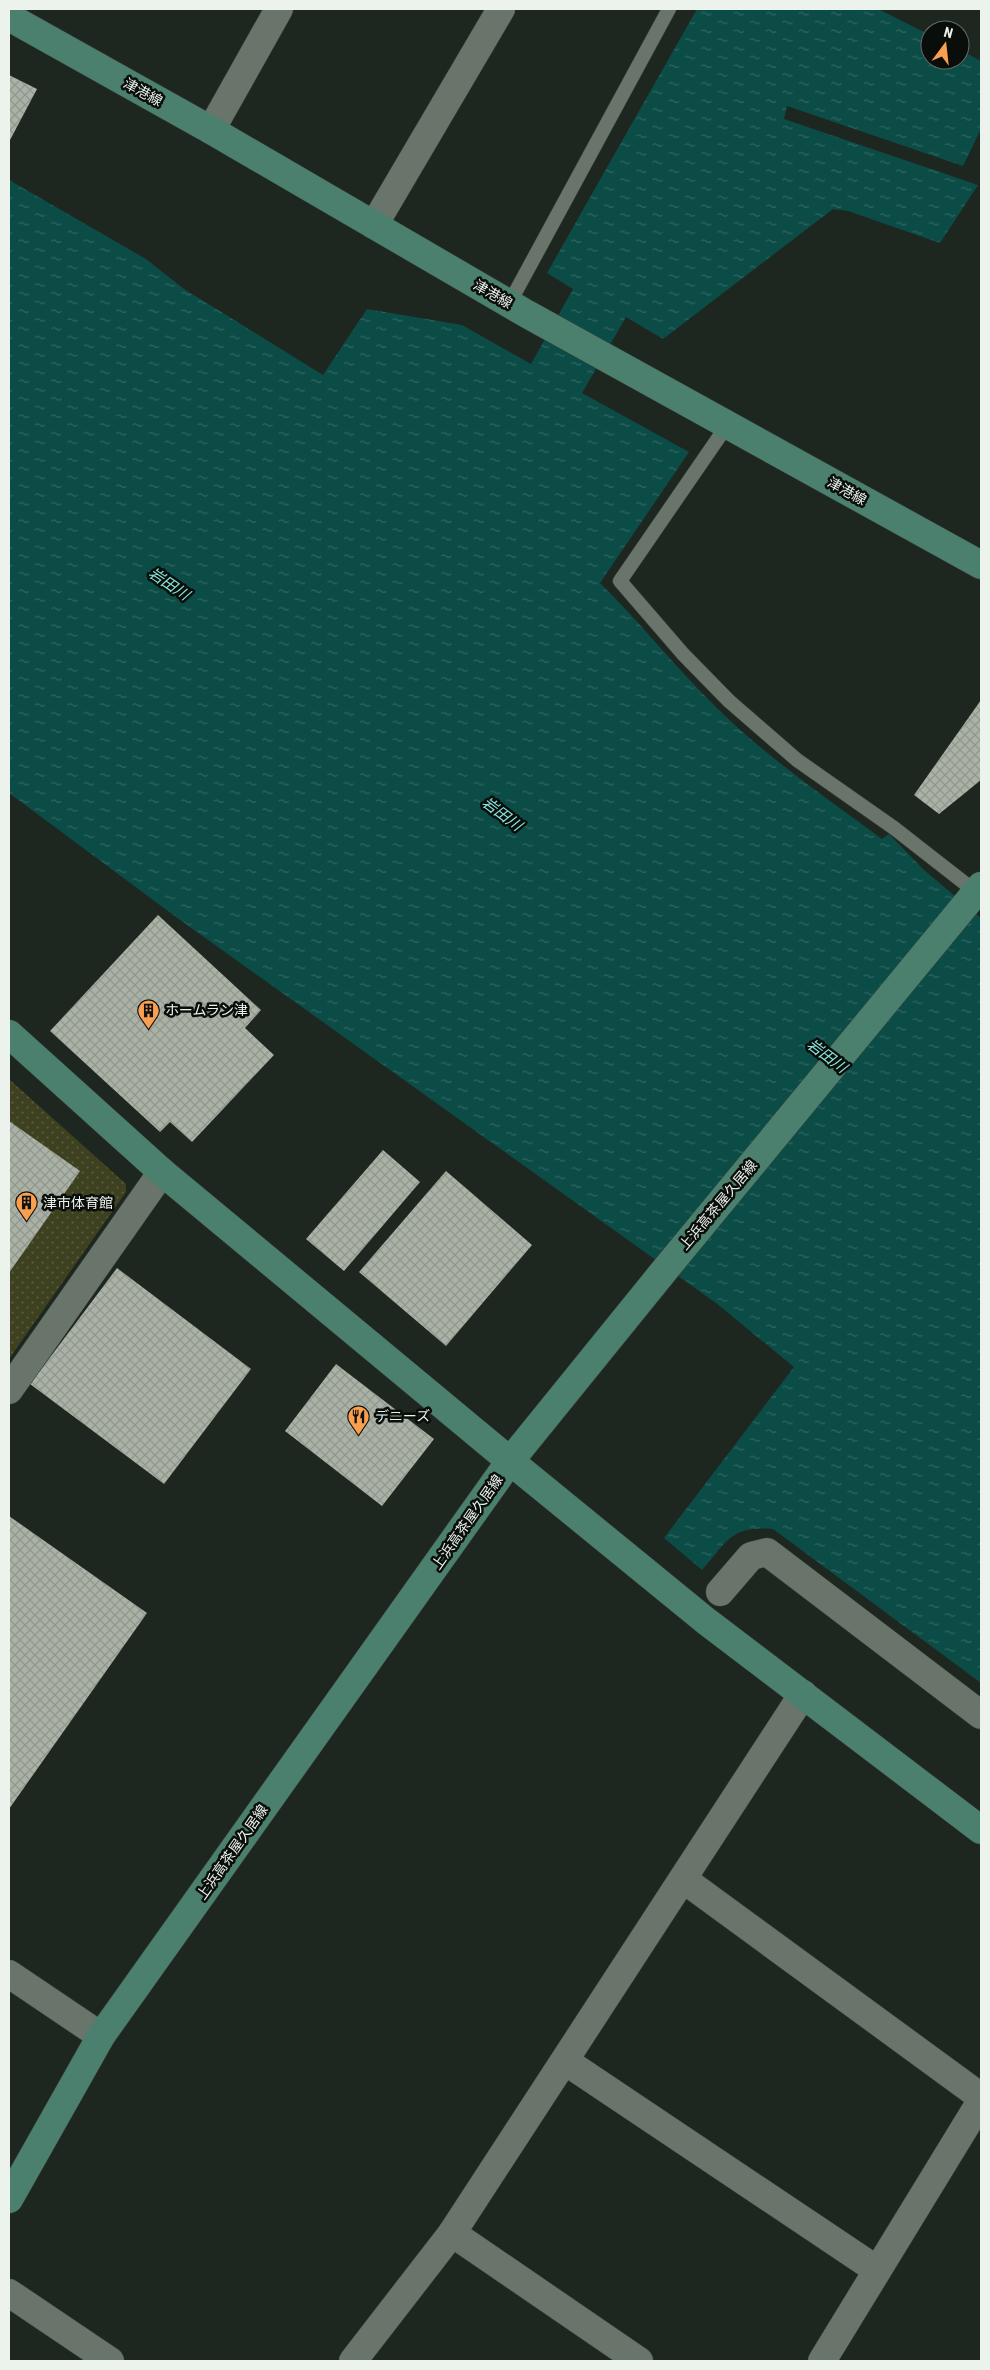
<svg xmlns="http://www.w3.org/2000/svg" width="990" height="2370" viewBox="0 0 990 2370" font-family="'Roboto Condensed','Noto Sans JP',sans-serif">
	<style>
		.park { fill: url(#park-dots) }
		.water { fill: url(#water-ripples) }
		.building { fill: url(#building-cross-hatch) }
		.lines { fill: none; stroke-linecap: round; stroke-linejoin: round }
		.lane-casing { stroke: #39413b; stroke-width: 15 }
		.street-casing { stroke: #39413b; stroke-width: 29 }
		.secondary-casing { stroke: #39413b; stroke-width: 29 }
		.lane { stroke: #69746b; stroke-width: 14 }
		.street { stroke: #69746b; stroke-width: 28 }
		.secondary { stroke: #4b806f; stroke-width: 28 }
		.labels { text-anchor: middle; stroke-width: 5; stroke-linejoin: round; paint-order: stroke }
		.street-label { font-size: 14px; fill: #ecf3ed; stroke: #0a0e0b }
		.poi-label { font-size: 14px; fill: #ecf3ed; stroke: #0a0e0b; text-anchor: start }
		.water-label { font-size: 15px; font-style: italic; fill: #89e7de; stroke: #0a0e0b }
	</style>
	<defs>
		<pattern id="park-dots" width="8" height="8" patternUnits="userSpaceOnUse" patternTransform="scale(1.25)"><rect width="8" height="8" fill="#3d411f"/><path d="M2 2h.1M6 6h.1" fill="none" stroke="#595d40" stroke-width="1.8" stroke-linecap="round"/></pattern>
		<pattern id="water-ripples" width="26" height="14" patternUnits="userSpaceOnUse" patternTransform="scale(1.25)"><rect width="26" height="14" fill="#0c4c47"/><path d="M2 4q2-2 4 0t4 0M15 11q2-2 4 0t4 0" fill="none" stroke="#306662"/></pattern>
		<pattern id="building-cross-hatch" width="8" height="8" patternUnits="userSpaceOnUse" patternTransform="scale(1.25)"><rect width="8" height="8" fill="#aab1a5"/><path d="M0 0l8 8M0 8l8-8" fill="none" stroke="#91978e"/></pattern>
	</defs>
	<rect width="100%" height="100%" fill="#1d261f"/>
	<polygon class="park" points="9,1079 126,1184 126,1192 9,1359"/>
	<path class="water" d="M697,9H878L930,35V60H960V50L981,61V129L963,166L787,106L784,119L978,185L940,243L848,211L833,209L663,339L626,317L582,393L689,452L600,583C640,622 675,667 715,706C765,756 825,797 882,839L889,834L924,870L981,918V1683L773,1529C730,1526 728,1541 702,1570L664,1538L794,1367L716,1303L176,917L9,793V180L146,259L184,289L323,375L367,309L462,325L531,364L573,289L547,273Z"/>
	<g class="building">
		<polygon points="9,75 37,89 9,142"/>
		<polygon points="981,700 981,780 939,814 914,795"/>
		<polygon points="158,915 261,1010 245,1028 274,1055 192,1142 170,1122 160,1132 50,1031"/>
		<polygon points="9,1121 80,1171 9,1273"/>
		<polygon points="383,1150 420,1182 344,1271 306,1239"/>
		<polygon points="446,1171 532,1245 446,1346 359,1272"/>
		<polygon points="117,1268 251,1369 164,1484 30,1384"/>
		<polygon points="336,1364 434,1439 382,1506 285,1431"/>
		<polygon points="9,1516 147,1613 9,1809"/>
	</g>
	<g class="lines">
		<defs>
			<g id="lane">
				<polyline points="509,304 669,9"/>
				<polyline points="728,424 620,581 683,654 729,701 797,760 894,828 976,892"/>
			</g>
			<g id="street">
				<polyline points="211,130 279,9"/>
				<polyline points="374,225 501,9"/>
				<polyline points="9,1390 162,1172"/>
				<polyline points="720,1592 751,1556 767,1552 981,1715"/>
				<polyline points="683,1879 981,2097"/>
				<polyline points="9,1974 101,2036"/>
				<polyline points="565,2061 877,2270"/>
				<polyline points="452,2233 639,2361"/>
				<polyline points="9,2293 110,2361"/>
				<polyline points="353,2361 452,2233 803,1694"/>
				<polyline points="822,2361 981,2101"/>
			</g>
			<g id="secondary">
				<polyline points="9,17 211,130 527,314 981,565"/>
				<polyline points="9,1034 162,1172 510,1461 706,1621 981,1830"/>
				<polyline points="9,2199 101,2036 510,1461 668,1266 981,886"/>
			</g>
		</defs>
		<use href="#lane" class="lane-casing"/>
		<use href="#street" class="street-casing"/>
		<use href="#secondary" class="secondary-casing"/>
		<use href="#lane" class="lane"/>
		<use href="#street" class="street"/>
		<use href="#secondary" class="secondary"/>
	</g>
	<defs>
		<symbol id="building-pin" viewBox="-11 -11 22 30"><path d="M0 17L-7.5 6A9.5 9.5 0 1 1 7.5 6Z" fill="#fa9f4f" stroke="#0a0e0b"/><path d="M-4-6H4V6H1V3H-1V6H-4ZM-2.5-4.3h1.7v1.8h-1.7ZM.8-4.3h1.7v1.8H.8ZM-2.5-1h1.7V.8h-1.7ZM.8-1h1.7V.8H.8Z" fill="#111"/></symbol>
		<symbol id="restaurant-pin" viewBox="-11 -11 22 30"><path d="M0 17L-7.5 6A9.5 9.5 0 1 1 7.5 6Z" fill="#fa9f4f" stroke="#0a0e0b"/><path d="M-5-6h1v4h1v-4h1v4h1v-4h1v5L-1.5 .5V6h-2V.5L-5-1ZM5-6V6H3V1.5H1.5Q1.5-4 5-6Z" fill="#111"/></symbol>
	</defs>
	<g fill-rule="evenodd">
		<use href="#building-pin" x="136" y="998" width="25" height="34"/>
		<use href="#building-pin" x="14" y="1190" width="25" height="34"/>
		<use href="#restaurant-pin" x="346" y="1404" width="25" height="34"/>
	</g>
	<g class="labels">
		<g class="street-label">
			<text transform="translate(143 92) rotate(29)" y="5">津港線</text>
			<text transform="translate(493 294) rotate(30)" y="5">津港線</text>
			<text transform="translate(847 491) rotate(29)" y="5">津港線</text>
			<text transform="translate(718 1205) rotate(-50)" y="5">上浜高茶屋久居線</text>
			<text transform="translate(467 1522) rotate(-55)" y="5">上浜高茶屋久居線</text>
			<text transform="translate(232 1852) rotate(-55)" y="5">上浜高茶屋久居線</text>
		</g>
		<g class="poi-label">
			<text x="165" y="1015">ホームラン津</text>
			<text x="43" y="1208">津市体育館</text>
			<text x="375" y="1421">デニーズ</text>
		</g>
		<g class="water-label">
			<text transform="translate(169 584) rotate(34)" y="5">岩田川</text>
			<text transform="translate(502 814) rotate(37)" y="5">岩田川</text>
			<text transform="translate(827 1056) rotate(37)" y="5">岩田川</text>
		</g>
	</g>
	<rect width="990" height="2370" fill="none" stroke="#ecf3ed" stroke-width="20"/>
	<g transform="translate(945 45) rotate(15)"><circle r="24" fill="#0a0e0b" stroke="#646a65"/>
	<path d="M0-4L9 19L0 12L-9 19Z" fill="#fa9f4f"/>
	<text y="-8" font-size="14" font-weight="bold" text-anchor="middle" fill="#ecf3ed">N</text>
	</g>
</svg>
